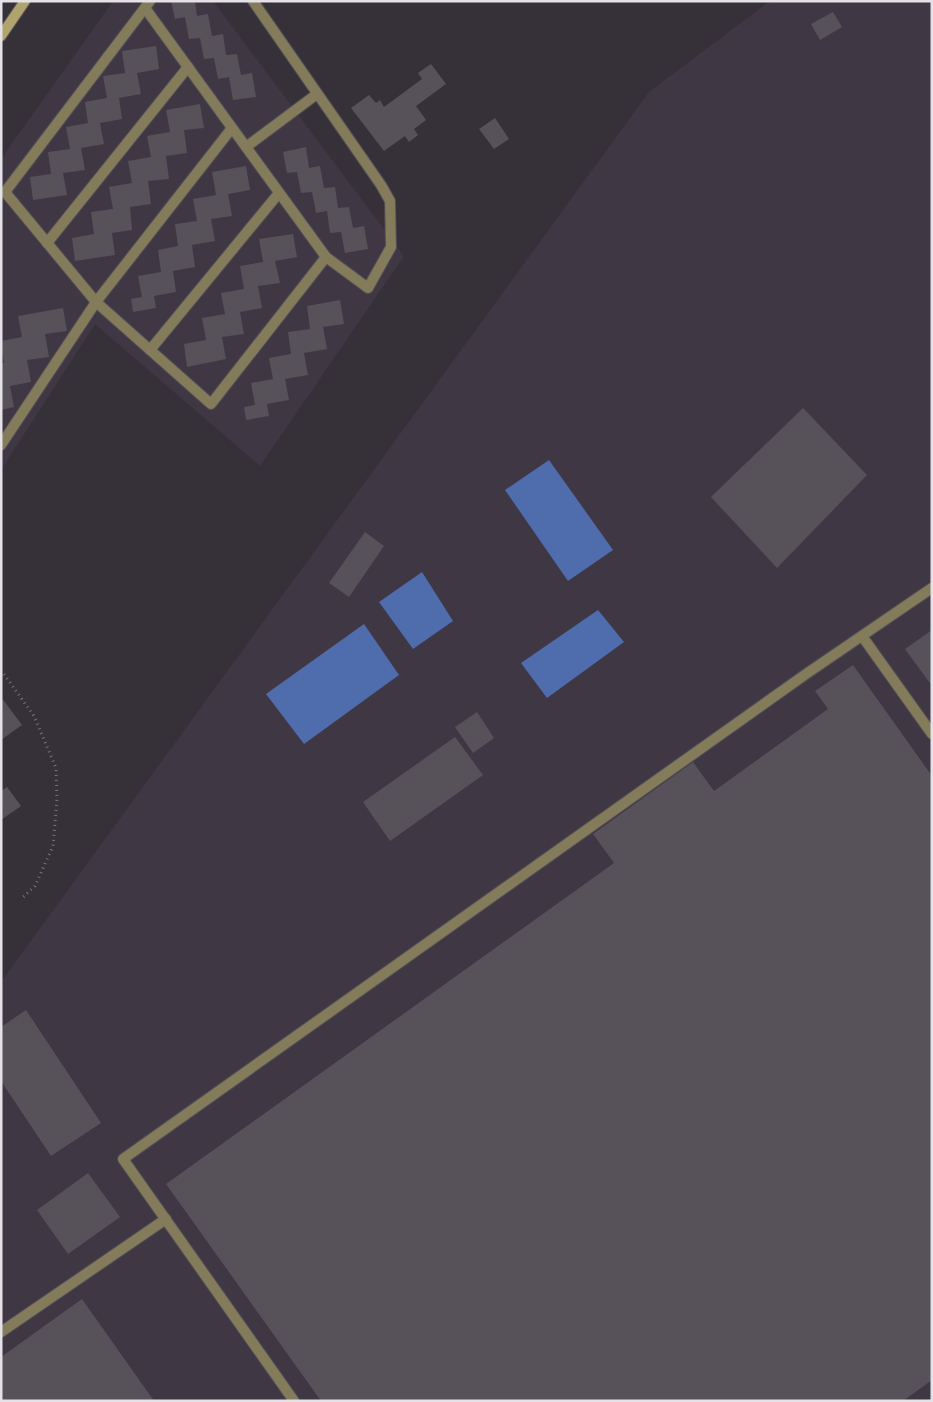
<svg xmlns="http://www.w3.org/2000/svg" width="933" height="1402" viewBox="0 0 933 1402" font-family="'Public Sans',sans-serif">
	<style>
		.built { fill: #403745 }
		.water { fill: #4f6cad }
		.building { fill: #57515a }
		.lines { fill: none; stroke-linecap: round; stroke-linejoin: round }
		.lane-casing { stroke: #524d55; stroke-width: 12 }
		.secondary-casing { stroke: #524d55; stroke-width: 12 }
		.path { stroke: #78737a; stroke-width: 3; stroke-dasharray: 1 4; stroke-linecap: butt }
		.lane { stroke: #837b5a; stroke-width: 10 }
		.secondary { stroke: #b0a36d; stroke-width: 10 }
	</style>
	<rect width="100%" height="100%" fill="#363139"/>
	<g class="built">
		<polygon points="113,1 213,1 404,256 260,466 95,324 1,470 1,159"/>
		<polygon points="770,1 932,1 932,1401 1,1401 1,982 649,92"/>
	</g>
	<g class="water">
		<polygon points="549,460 613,550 568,581 505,490"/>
		<polygon points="422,572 453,621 413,649 379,602"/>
		<polygon points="598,610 624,642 547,698 521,663"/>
		<polygon points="364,624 399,675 304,744 266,694"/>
	</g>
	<g class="building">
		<polygon points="171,1 195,1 197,16 208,14 212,36 223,34 226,55 237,54 241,75 252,73 256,97 233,100 229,77 218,79 214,58 204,59 200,38 189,39 185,17 175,19"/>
		<polygon points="833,12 842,27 820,40 811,24"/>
		<polygon points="156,46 159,69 137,73 141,94 119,98 122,119 100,123 104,144 81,148 85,170 63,173 67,195 33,200 30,177 51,174 48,152 70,149 66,127 88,123 85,102 107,98 103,76 125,73 122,51"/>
		<polygon points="431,64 446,84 416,106 426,120 414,129 418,135 409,142 405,136 384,151 351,108 369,95 376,103 380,100 384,107 422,79 418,73"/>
		<polygon points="200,104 204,128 184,130 187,153 166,156 169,179 148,181 151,204 130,207 132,230 112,233 115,255 75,261 72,238 94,234 91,212 113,209 109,187 132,183 128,161 151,157 147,136 170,132 166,110"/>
		<polygon points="495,118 509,139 494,149 479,129"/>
		<polygon points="306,147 309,168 320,166 324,188 335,187 338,208 349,207 353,228 364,226 368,249 345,253 341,232 330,233 327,211 316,213 312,192 301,193 297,172 287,173 283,152"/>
		<polygon points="246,166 250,190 228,194 232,216 211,219 215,241 192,245 195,267 173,271 176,292 154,296 156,308 133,312 131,299 142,297 138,276 161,272 158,250 178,246 175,224 197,221 193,199 216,195 212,172"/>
		<polygon points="293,234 297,257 275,261 280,283 258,286 262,308 240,312 244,334 222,337 226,359 187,367 184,344 206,340 202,318 225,314 221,293 244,289 240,266 263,262 259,239"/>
		<polygon points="340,300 344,324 323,327 327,349 304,353 308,375 285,379 289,400 267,404 269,416 246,420 244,407 255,405 251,383 273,379 269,358 291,354 288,332 310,329 307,306"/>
		<polygon points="63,308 67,331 45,334 49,357 27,360 31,382 10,386 14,407 1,410 1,363 4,363 1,341 22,337 18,316"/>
		<polygon points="803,408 867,475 777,568 711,497"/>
		<polygon points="365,532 384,546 349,597 329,583"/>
		<polygon points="932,630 932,686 905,649"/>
		<polygon points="853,665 932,776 932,1380 903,1401 321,1401 166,1184 614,863 593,834 693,762 714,791 828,709 815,691"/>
		<polygon points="1,697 22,725 1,740"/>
		<polygon points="477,712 494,738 473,753 455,727"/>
		<polygon points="455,737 483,775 390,841 363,802"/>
		<polygon points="7,787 21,806 1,820 1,791"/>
		<polygon points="26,1010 101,1123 51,1156 1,1081 1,1027"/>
		<polygon points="88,1173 120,1217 68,1254 37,1210"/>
		<polygon points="82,1299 154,1401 1,1401 1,1357"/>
	</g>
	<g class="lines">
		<defs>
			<g id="lane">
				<polyline points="150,1 5,192 96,302 211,404 326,257"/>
				<polyline points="145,8 326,257 368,288 391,247 390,201 381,185 253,1"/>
				<polyline points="246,147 317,94"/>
				<polyline points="47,243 188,67"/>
				<polyline points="150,350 279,193"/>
				<polyline points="1,445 96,302 232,128"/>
				<polyline points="862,636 932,734"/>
				<polyline points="1,1332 166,1219"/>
				<polyline points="294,1401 123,1159 806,674 932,588"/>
			</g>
			<polyline id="secondary" points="1,36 25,1"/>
		</defs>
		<use href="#lane" class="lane-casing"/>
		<use href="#secondary" class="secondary-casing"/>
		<polyline class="path" points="1,670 34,716 56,768 57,799 53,846 35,886 21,899"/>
		<use href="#lane" class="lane"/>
		<use href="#secondary" class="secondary"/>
	</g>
	<rect width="933" height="1402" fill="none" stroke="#e5e2e7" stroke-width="5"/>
</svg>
